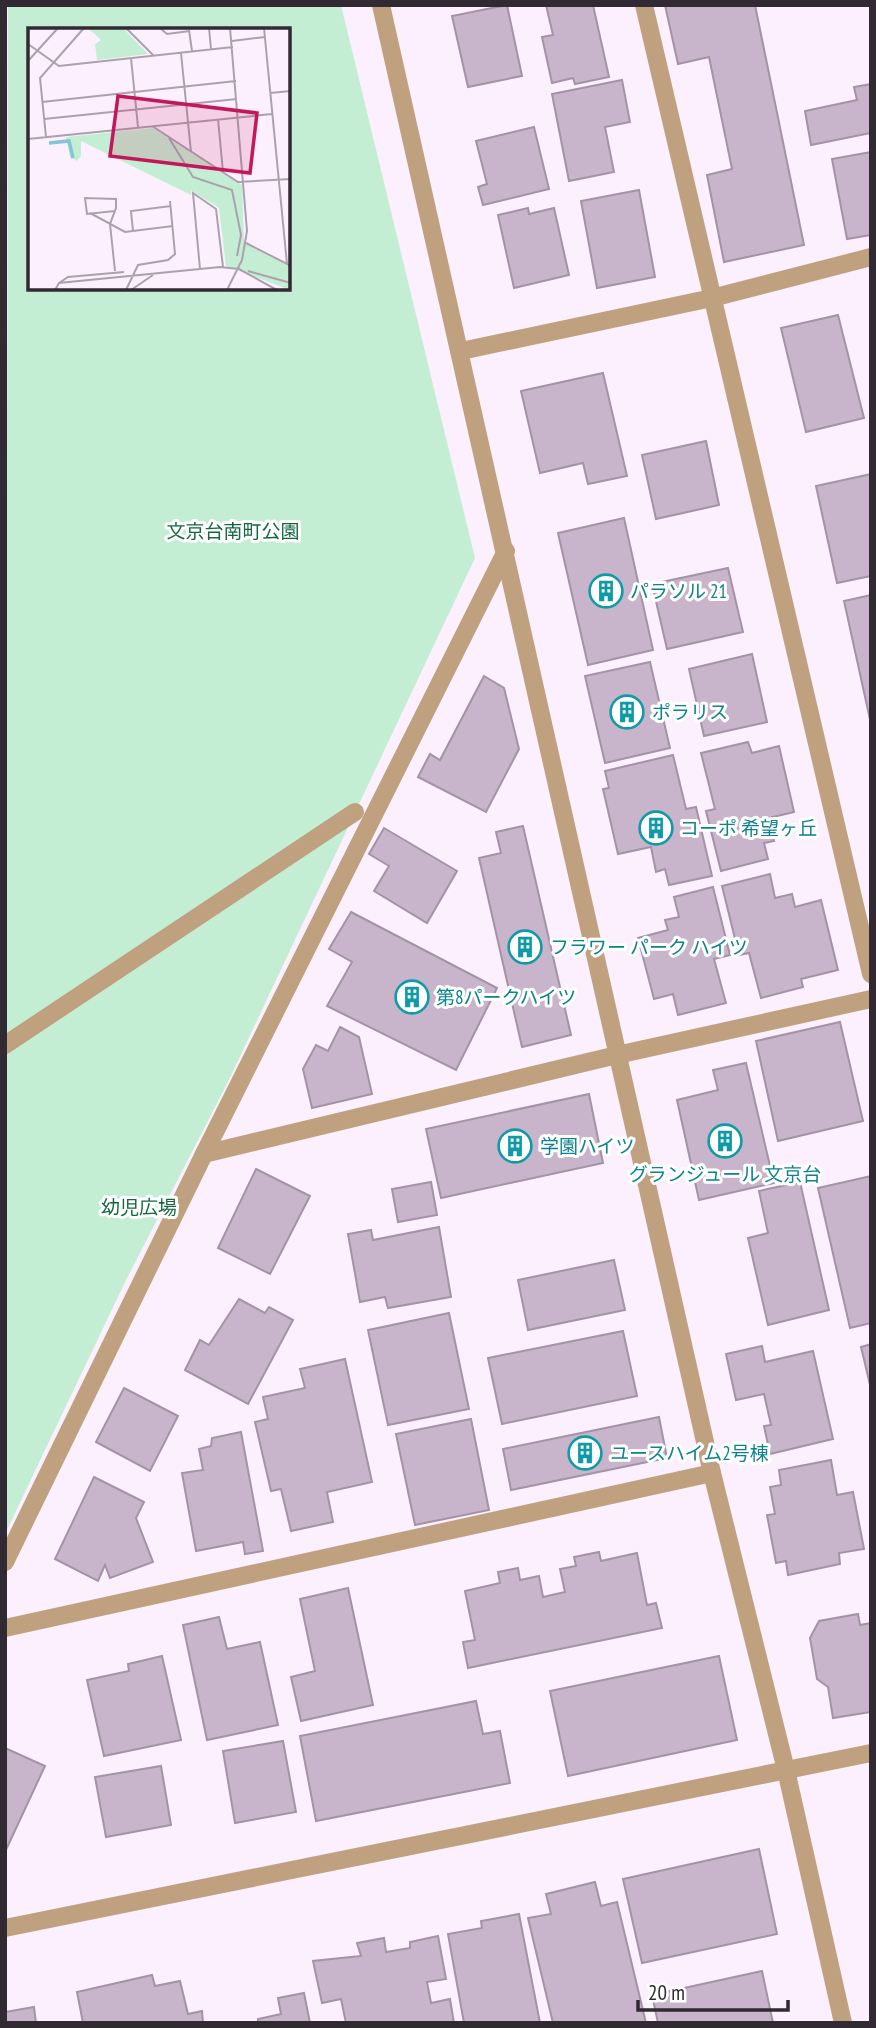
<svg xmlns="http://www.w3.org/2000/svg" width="876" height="2028" viewBox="0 0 876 2028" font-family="'PT Sans Narrow','Noto Sans JP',sans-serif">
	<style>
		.green { fill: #c3eed3; fill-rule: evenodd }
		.building { fill: #c8b5cb; stroke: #a492a7; stroke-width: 2 }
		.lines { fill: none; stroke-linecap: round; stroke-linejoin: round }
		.street { stroke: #bfa17f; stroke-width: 18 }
		.labels { text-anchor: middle; stroke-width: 6; stroke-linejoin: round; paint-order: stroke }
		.park-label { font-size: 19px; fill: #146740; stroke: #fff }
		.culture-label { font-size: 19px; fill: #0d838f; stroke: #fff; text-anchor: start }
		.inset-river { fill: none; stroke: #84c4d7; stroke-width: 3.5 }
		.inset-road { fill: none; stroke: #aba1ac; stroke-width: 2 }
		.view { fill: #c2185b; fill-opacity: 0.15; stroke: #c2185b; stroke-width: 3.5 }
		.inset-edge { fill: none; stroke: #312a32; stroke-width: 3.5 }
	</style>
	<rect width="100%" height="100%" fill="#fcf0fe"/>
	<path class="green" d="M8,5H341L475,558L228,1082L126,1280L5,1534ZM30,30H289V289H30Z"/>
	<g class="building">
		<polygon points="507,5 522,76 468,87 452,16"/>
		<polygon points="546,5 593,5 609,77 575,84 573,78 552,83 542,37 553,35"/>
		<polygon points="665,5 755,5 804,245 724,262 707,175 732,169 709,57 678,64"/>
		<polygon points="622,80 630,122 605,127 614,172 569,181 552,94"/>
		<polygon points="871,84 871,133 811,145 805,111 857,100 854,87"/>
		<polygon points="534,127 549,189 483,205 478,187 487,184 476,141"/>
		<polygon points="871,152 871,235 847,239 832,159"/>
		<polygon points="639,190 655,277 597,288 581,201"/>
		<polygon points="528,208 529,214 554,208 569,275 514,288 498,215"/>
		<polygon points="838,315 864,418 806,432 781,328"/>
		<polygon points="603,373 627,476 588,484 583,463 540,473 521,391"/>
		<polygon points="706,441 719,505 656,519 642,455"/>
		<polygon points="871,474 871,576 837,583 816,486"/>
		<polygon points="624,518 653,650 588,665 558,533"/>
		<polygon points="728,568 743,632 667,649 652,584"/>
		<polygon points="871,595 871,724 844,601"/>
		<polygon points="752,654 767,722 704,736 689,669"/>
		<polygon points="650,662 670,748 605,763 585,676"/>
		<polygon points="484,676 504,688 519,749 486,812 418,777 430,754 440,760"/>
		<polygon points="748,742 752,753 779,746 794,812 769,818 774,841 764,843 768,859 721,871 706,811 715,809 701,753"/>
		<polygon points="673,755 686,809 696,807 712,876 669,885 665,869 656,872 651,847 618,854 603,789 609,788 605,771"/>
		<polygon points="523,826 571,1035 522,1047 479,858 501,853 496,832"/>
		<polygon points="384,828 457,871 427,923 374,891 389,866 369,854"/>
		<polygon points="770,874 775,898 792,894 795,907 821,900 838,970 801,979 803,987 761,998 749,953 739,955 722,886"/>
		<polygon points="713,887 730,955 714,959 726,1003 678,1015 673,994 654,999 638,938 668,930 665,920 679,917 674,897"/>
		<polygon points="351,912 497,988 456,1070 327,1006 352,962 329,949"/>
		<polygon points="840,1022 863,1121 778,1141 756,1041"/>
		<polygon points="340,1027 359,1037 372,1094 312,1108 303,1069 316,1045 328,1051"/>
		<polygon points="746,1063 774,1183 699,1200 677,1100 718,1090 713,1070"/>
		<polygon points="589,1094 603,1163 441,1198 426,1129"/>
		<polygon points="256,1169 310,1196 270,1274 218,1248"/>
		<polygon points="871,1176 871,1323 850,1328 818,1188"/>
		<polygon points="431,1182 437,1215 398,1222 392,1189"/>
		<polygon points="800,1182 829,1310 768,1325 748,1238 768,1233 759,1191"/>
		<polygon points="439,1227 451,1297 388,1308 385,1297 360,1302 348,1234 371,1230 373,1240"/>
		<polygon points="614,1260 625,1310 528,1330 518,1280"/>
		<polygon points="239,1299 265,1313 269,1307 293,1320 248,1404 185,1370 200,1340 209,1345"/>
		<polygon points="449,1313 469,1409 388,1425 368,1330"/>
		<polygon points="623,1331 637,1396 502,1424 488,1358"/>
		<polygon points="871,1344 871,1389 861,1347"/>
		<polygon points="762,1346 765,1362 813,1351 833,1439 770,1454 764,1426 771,1425 764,1394 736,1400 726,1354"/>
		<polygon points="345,1359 372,1482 327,1492 333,1522 291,1531 281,1489 271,1491 255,1422 268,1419 263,1397 305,1388 300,1369"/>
		<polygon points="124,1388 178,1416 150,1471 96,1442"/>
		<polygon points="659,1417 667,1458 511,1490 503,1449"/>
		<polygon points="471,1419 489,1510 415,1525 396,1434"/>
		<polygon points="241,1432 263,1551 245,1554 243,1542 196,1551 182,1473 203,1470 199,1449 211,1446 212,1438"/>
		<polygon points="831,1460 837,1495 853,1492 864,1549 839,1553 840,1564 788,1575 786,1561 776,1563 767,1515 775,1514 770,1487 781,1485 779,1470"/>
		<polygon points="94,1477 144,1502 136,1518 153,1562 110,1578 105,1565 98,1581 55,1559"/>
		<polygon points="599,1552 601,1561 637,1553 647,1605 656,1603 662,1628 468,1668 463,1642 475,1640 465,1591 500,1583 498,1572 518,1568 520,1580 539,1576 543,1597 565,1592 560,1569 576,1566 574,1557"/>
		<polygon points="348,1588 373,1705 301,1721 291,1677 315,1671 300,1599"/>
		<polygon points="858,1614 860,1625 871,1623 871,1712 833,1718 828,1687 817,1679 810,1638 819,1621"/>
		<polygon points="219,1617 227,1649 260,1642 278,1725 207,1740 183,1625"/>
		<polygon points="162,1656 181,1740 104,1756 87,1680 129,1671 128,1664"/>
		<polygon points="719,1656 737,1740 568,1776 550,1691"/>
		<polygon points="476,1701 483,1734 500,1731 510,1783 316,1821 300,1736"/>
		<polygon points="283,1741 296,1812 235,1823 223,1751"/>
		<polygon points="5,1748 45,1766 5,1852"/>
		<polygon points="161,1766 171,1825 106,1837 95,1777"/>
		<polygon points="759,1849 777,1934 642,1963 623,1879"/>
		<polygon points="595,1882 601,1906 617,1902 646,2023 553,2023 528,1918 551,1914 546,1894"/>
		<polygon points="519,1914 540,2023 464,2023 448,1934 482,1928 481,1921"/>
		<polygon points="438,1936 446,1979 427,1982 431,2003 450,1999 454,2023 346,2023 341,1999 322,2003 313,1961 361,1956 357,1943 384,1938 386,1952 410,1948 410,1942"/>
		<polygon points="762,1971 773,2023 658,2023 652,1995"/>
		<polygon points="152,1975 155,1986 180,1981 188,2014 202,2011 203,2023 83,2023 77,1992"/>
		<polygon points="304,1993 310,2023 258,2023 258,2019 281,2014 278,1998"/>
		<polygon points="34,2007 36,2023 5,2023 5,2012"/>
	</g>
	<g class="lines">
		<g class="street">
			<polyline points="381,5 712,1473 786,1770 843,2023"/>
			<polyline points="644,5 871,974"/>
			<polyline points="461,351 712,298 871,257"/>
			<polyline points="5,1045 355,812"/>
			<polyline points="204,1154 617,1055 871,999"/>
			<polyline points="5,1562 204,1154 506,551"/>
			<polyline points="5,1628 712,1473"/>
			<polyline points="5,1928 871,1753"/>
		</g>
	</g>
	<defs>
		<symbol id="building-ring" viewBox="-11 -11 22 22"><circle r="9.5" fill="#fff" stroke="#0f9aa8" stroke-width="1.5"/><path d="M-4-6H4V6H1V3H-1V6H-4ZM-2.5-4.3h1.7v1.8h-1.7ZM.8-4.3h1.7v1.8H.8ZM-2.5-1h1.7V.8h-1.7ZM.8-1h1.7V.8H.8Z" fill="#0f9aa8"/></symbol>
	</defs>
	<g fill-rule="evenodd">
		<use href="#building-ring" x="587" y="572" width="38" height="38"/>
		<use href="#building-ring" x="608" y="693" width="38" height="38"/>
		<use href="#building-ring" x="637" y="809" width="38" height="38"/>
		<use href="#building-ring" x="506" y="928" width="38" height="38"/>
		<use href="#building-ring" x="393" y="978" width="38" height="38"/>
		<use href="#building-ring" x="706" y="1122" width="38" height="38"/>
		<use href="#building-ring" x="496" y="1127" width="38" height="38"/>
		<use href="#building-ring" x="566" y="1434" width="38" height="38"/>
	</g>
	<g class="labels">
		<g class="park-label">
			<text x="233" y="538">文京台南町公園</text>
			<text x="139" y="1214">幼児広場</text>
		</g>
		<g class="culture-label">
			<text x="630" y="598">パラソル 21</text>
			<text x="652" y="719">ポラリス</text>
			<text x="680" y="835">コーポ 希望ヶ丘</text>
			<text x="550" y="954">フラワー パーク ハイツ</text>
			<text x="436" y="1004">第8パークハイツ</text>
			<text x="540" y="1153">学園ハイツ</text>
			<text x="725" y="1181" text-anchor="middle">グランジュール 文京台</text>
			<text x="610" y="1460">ユースハイム2号棟</text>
		</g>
	</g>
	<g transform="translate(28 28)">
		<rect width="262" height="262" fill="#fcf0fe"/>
		<path d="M60,0H95L120,26L69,32L67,16L73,12ZM125,100L214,157L216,215L262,239V262L198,238L191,180L163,162V167L53,113V128L49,133L42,129L38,109Z" fill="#c3eed3"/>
		<path class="inset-river" d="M21,115L41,113L45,130"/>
		<path class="inset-road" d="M98,0L125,27M132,0L139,6L162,3M181,0L183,21M236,0L259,236M161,2L164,23M204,13L237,9M0,16L31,38L205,19M153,25L163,124M103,30L110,99M0,33L30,0M242,65L263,63M14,74L208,53M16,91L209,71M190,91L195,144M124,98L210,154L263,151M18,109L12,50L56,0M141,110L165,149L204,162L213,207L209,228M0,111L244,86M62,185L97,204L145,198M105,203L103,183L143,178M218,215L263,238M172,241L165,165L188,181L195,239M87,243L82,196L88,180V171L57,170L59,186L87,183M220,243L263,255M31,255L40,249L96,244M27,262L31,255L192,239L211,241L249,262M98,262L110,237L140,232L147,226L142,173M103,262L125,247M199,262L214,232L219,203L202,0"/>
		<path class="view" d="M90,68L229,85L222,145L82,128Z"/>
		<rect width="262" height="262" class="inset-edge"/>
	</g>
	<rect width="876" height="2028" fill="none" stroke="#312a32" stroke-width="14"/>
	<path d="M638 2000v10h150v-10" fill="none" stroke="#312a32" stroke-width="3.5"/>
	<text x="648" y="2000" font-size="21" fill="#312a32" stroke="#ffffff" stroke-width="5" paint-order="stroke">20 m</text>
</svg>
